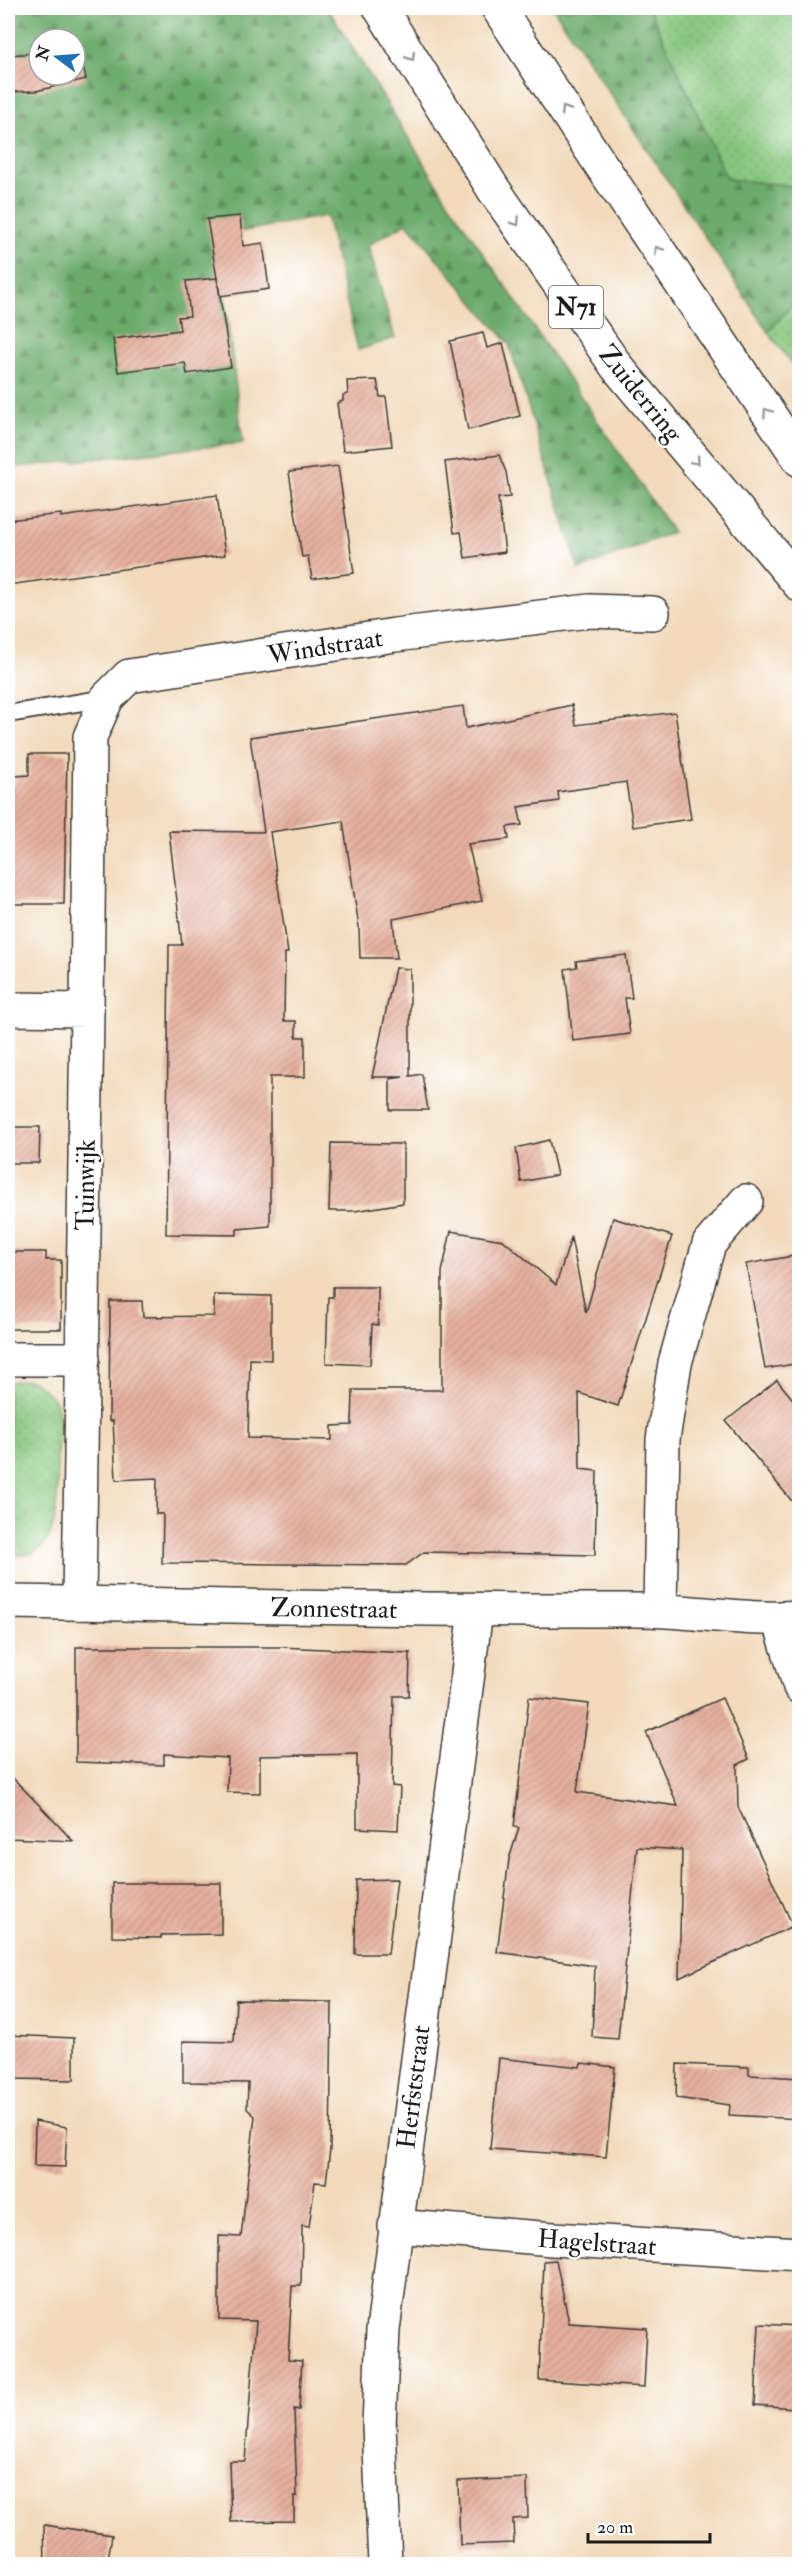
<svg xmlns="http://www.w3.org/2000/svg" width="807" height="2572" viewBox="0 0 807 2572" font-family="'IM FELL Double Pica',serif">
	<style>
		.grass { fill: url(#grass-dots); stroke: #51714c; stroke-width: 1.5 }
		.forest { fill: url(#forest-firs); stroke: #446444; stroke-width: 1.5; fill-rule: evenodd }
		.building { fill: url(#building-hatch) }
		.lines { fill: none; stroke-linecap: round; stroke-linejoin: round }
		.lane-casing { stroke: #3c3834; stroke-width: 20 }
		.street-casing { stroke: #3c3834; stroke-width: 36 }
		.highway-casing { stroke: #3c3834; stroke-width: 36 }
		.lane { stroke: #fff; stroke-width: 16 }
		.street { stroke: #fff; stroke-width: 33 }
		.highway { stroke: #fff; stroke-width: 33 }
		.oneway { stroke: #999 }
		.labels { text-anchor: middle; stroke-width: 5; stroke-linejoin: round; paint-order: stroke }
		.shield { fill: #fff; stroke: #606060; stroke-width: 1.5 }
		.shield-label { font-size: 24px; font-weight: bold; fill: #1c1c1c }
		.street-label { font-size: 26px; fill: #1c1c1c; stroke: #fff }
	</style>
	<defs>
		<pattern id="grass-dots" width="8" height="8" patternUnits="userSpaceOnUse" patternTransform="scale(1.5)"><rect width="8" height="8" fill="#86c67d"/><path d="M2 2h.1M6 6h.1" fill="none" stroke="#73aa6b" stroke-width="1.8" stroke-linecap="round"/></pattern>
		<pattern id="forest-firs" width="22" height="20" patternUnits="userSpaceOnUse" patternTransform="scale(1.5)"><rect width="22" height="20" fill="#6cab6c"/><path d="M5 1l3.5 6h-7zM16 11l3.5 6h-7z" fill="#588a58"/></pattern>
		<pattern id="building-hatch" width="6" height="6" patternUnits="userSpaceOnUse" patternTransform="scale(1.5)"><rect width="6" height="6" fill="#e5af9c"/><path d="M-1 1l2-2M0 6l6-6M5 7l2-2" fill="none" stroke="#c49686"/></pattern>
	</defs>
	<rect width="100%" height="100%" fill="#fff"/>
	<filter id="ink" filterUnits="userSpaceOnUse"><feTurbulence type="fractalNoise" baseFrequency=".0167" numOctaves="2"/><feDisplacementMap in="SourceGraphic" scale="12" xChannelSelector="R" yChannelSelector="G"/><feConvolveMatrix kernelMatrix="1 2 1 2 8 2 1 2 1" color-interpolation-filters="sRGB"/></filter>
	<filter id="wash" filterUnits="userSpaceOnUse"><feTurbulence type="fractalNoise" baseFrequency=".008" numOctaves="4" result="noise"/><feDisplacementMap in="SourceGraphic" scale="24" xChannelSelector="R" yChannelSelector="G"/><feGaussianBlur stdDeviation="1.35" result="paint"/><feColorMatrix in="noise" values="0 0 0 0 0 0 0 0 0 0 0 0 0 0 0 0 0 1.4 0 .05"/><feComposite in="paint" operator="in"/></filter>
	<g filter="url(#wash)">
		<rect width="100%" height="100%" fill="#f2dabb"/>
		<g class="grass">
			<polygon points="649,8 799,8 799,192 794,186 727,179"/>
			<polygon points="799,297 799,373 768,332"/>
			<path d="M31,1380C41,1387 55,1396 58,1410C61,1424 57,1442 57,1456C57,1490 64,1568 8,1553V1385L12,1381Z"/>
		</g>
		<g class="forest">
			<path d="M8,8H328L447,200L673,532L579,570L509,344L407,223L368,245L395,338L358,350L326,216L217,236L243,443L8,468ZM39,39H75V75H39Z"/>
			<polygon points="553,8 649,8 727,179 794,186 799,192 799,297 768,332"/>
		</g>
		<g id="blocks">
			<g class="building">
				<polygon points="75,44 78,44 86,79 36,91 8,92 8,55 39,53 39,75 75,75"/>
				<polygon points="240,216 243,246 263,243 269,289 220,296 207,219"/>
				<polygon points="217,278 231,367 187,374 185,363 118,372 113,339 180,330 178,317 190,316 186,281"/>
				<polygon points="483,333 487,348 503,343 520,416 468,430 450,341"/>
				<polygon points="377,380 380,397 386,397 392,446 343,451 337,403 343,401 343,395 348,394 347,381"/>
				<polygon points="499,455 506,472 510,497 498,498 505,552 465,558 461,532 454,533 445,462"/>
				<polygon points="338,466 354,573 312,579 308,556 302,557 289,472"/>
				<polygon points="217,495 225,555 8,585 8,520 61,514 61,517"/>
				<polygon points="572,705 576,725 675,712 691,819 633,827 626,782 558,792 559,801 518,807 522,825 507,827 509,839 468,844 482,901 393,919 397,958 360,958 359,927 343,821 270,832 288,953 285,953 284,1021 296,1021 296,1037 305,1037 305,1077 270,1077 270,1226 237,1229 237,1235 166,1234 169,945 182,945 169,831 264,832 250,737 463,706 466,728"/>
				<polygon points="29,754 67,754 64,904 8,904 8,785 15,785 15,776 29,775"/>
				<polygon points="626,955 632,998 625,998 630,1034 573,1041 565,969 577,967 576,961"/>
				<polygon points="395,968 410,969 410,1076 422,1074 428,1110 390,1110 390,1079 403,1077 372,1077"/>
				<polygon points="8,1127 40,1127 39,1163 8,1163"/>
				<polygon points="549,1140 557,1175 521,1182 516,1148"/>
				<polygon points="331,1143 403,1144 403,1203 355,1211 329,1211"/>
				<polygon points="613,1218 672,1236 618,1406 579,1393 580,1469 597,1471 595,1555 424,1552 406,1565 162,1563 163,1514 156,1514 157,1478 116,1480 113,1421 109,1421 110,1301 142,1301 143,1317 214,1316 214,1295 271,1296 271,1360 250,1359 248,1438 332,1440 332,1426 352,1425 353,1390 442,1390 442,1272 451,1231 503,1240 556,1285 571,1238 586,1313"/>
				<polygon points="8,1252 46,1252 46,1260 61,1260 61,1329 8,1329"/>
				<polygon points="800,1255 800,1363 765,1369 746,1264"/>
				<polygon points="333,1287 378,1287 378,1325 372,1324 370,1365 326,1363 328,1297 333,1297"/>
				<polygon points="777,1380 800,1408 800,1511 726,1421"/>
				<polygon points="76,1647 279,1647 410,1653 409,1696 394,1696 392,1786 400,1787 398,1830 357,1828 357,1754 260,1756 260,1793 227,1792 228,1758 164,1754 164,1765 76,1762"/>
				<polygon points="529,1697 589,1704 577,1792 678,1806 646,1732 722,1698 749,1759 737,1765 738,1807 793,1926 679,1978 682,1850 637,1847 618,2039 592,2037 595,1966 497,1952 509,1859 519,1828 514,1827"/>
				<polygon points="8,1773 41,1807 73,1841 8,1838"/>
				<polygon points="397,1879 388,1954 355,1954 356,1880"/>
				<polygon points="112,1883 221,1883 221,1934 161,1935 161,1938 112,1937"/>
				<polygon points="236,2000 332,2002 330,2149 326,2183 315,2182 309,2227 302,2226 301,2286 292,2286 288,2360 302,2361 299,2410 294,2409 297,2496 294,2496 294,2521 231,2522 229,2461 245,2461 256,2321 219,2320 219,2236 241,2237 255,2116 247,2109 248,2083 183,2082 183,2041 234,2042"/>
				<polygon points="8,2035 74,2038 74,2080 8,2079"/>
				<polygon points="499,2058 580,2067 581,2063 615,2067 606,2157 490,2149"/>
				<polygon points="677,2064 749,2067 749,2075 800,2078 800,2119 729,2115 730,2105 676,2098"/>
				<polygon points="35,2121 67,2127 65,2167 34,2166"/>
				<polygon points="556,2260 569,2323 647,2328 644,2387 539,2380 544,2261"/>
				<polygon points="759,2324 800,2326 795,2408 755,2405"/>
				<polygon points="527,2478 528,2518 513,2519 514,2543 460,2545 458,2481"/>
				<polygon points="44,2525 112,2535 107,2565 45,2565"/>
			</g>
		</g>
	</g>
	<g filter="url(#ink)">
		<use href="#blocks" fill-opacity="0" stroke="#3c3834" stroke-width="1.5"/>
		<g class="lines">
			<defs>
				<polyline id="lane" points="8,714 107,698"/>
				<g id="street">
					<polyline points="8,1009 87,1010 79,1603"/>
					<polyline points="87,1010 90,737 107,698 129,676 395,635 589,611 653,613"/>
					<polyline points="8,1359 83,1359"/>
					<path d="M8,1602C216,1605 424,1611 632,1610C688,1609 744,1622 800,1617"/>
					<polyline points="660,1610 663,1439 675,1363 709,1244 746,1201"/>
					<polyline points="779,1619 800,1687"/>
					<polyline points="395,2226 553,2239 800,2254"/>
					<polyline points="385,2564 379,2425 383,2330 476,1611"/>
				</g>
				<g id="highway">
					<polyline points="380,8 494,190 617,367 800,585"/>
					<polyline points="498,8 597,159 800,460"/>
				</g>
			</defs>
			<use href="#lane" class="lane-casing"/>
			<use href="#street" class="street-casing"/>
			<use href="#highway" class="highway-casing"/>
			<use href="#lane" class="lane"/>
			<use href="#street" class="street"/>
			<use href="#highway" class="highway"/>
		</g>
		<defs><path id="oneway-chevron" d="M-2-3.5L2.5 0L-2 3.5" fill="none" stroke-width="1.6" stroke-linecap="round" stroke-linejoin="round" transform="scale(1.5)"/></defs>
		<g class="oneway">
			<use href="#oneway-chevron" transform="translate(411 57) rotate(58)"/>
			<use href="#oneway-chevron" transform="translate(565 110) rotate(-123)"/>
			<use href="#oneway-chevron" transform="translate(516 222) rotate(55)"/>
			<use href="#oneway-chevron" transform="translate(658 250) rotate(-124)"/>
			<use href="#oneway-chevron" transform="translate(767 412) rotate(-124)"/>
			<use href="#oneway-chevron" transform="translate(696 461) rotate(50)"/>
		</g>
	</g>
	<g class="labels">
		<rect class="shield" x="549" y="286" width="54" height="42" rx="4.5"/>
		<g class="shield-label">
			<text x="576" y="315">N71</text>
		</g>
		<g class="street-label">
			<text transform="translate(641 393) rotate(51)" y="9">Zuiderring</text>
			<text transform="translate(325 646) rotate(-9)" y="9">Windstraat</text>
			<text transform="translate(85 1185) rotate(-89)" y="9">Tuinwijk</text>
			<text transform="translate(334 1608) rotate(1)" y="9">Zonnestraat</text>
			<text transform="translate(413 2087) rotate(-83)" y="9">Herfststraat</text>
			<text transform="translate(597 2242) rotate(4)" y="9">Hagelstraat</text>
		</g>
	</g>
	<rect width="807" height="2572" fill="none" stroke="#fff" stroke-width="30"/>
	<g transform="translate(57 57) rotate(286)"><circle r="28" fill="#ffffff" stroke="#a4a4a4" stroke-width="1.5"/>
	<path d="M0-4.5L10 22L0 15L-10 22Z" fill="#1f6fb2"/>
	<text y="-9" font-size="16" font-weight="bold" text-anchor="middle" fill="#1c1c1c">N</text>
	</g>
	<path d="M588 2533v9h122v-9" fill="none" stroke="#1c1c1c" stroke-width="3"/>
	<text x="597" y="2533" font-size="18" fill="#1c1c1c" stroke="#ffffff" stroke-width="4.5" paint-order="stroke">20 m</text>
</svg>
